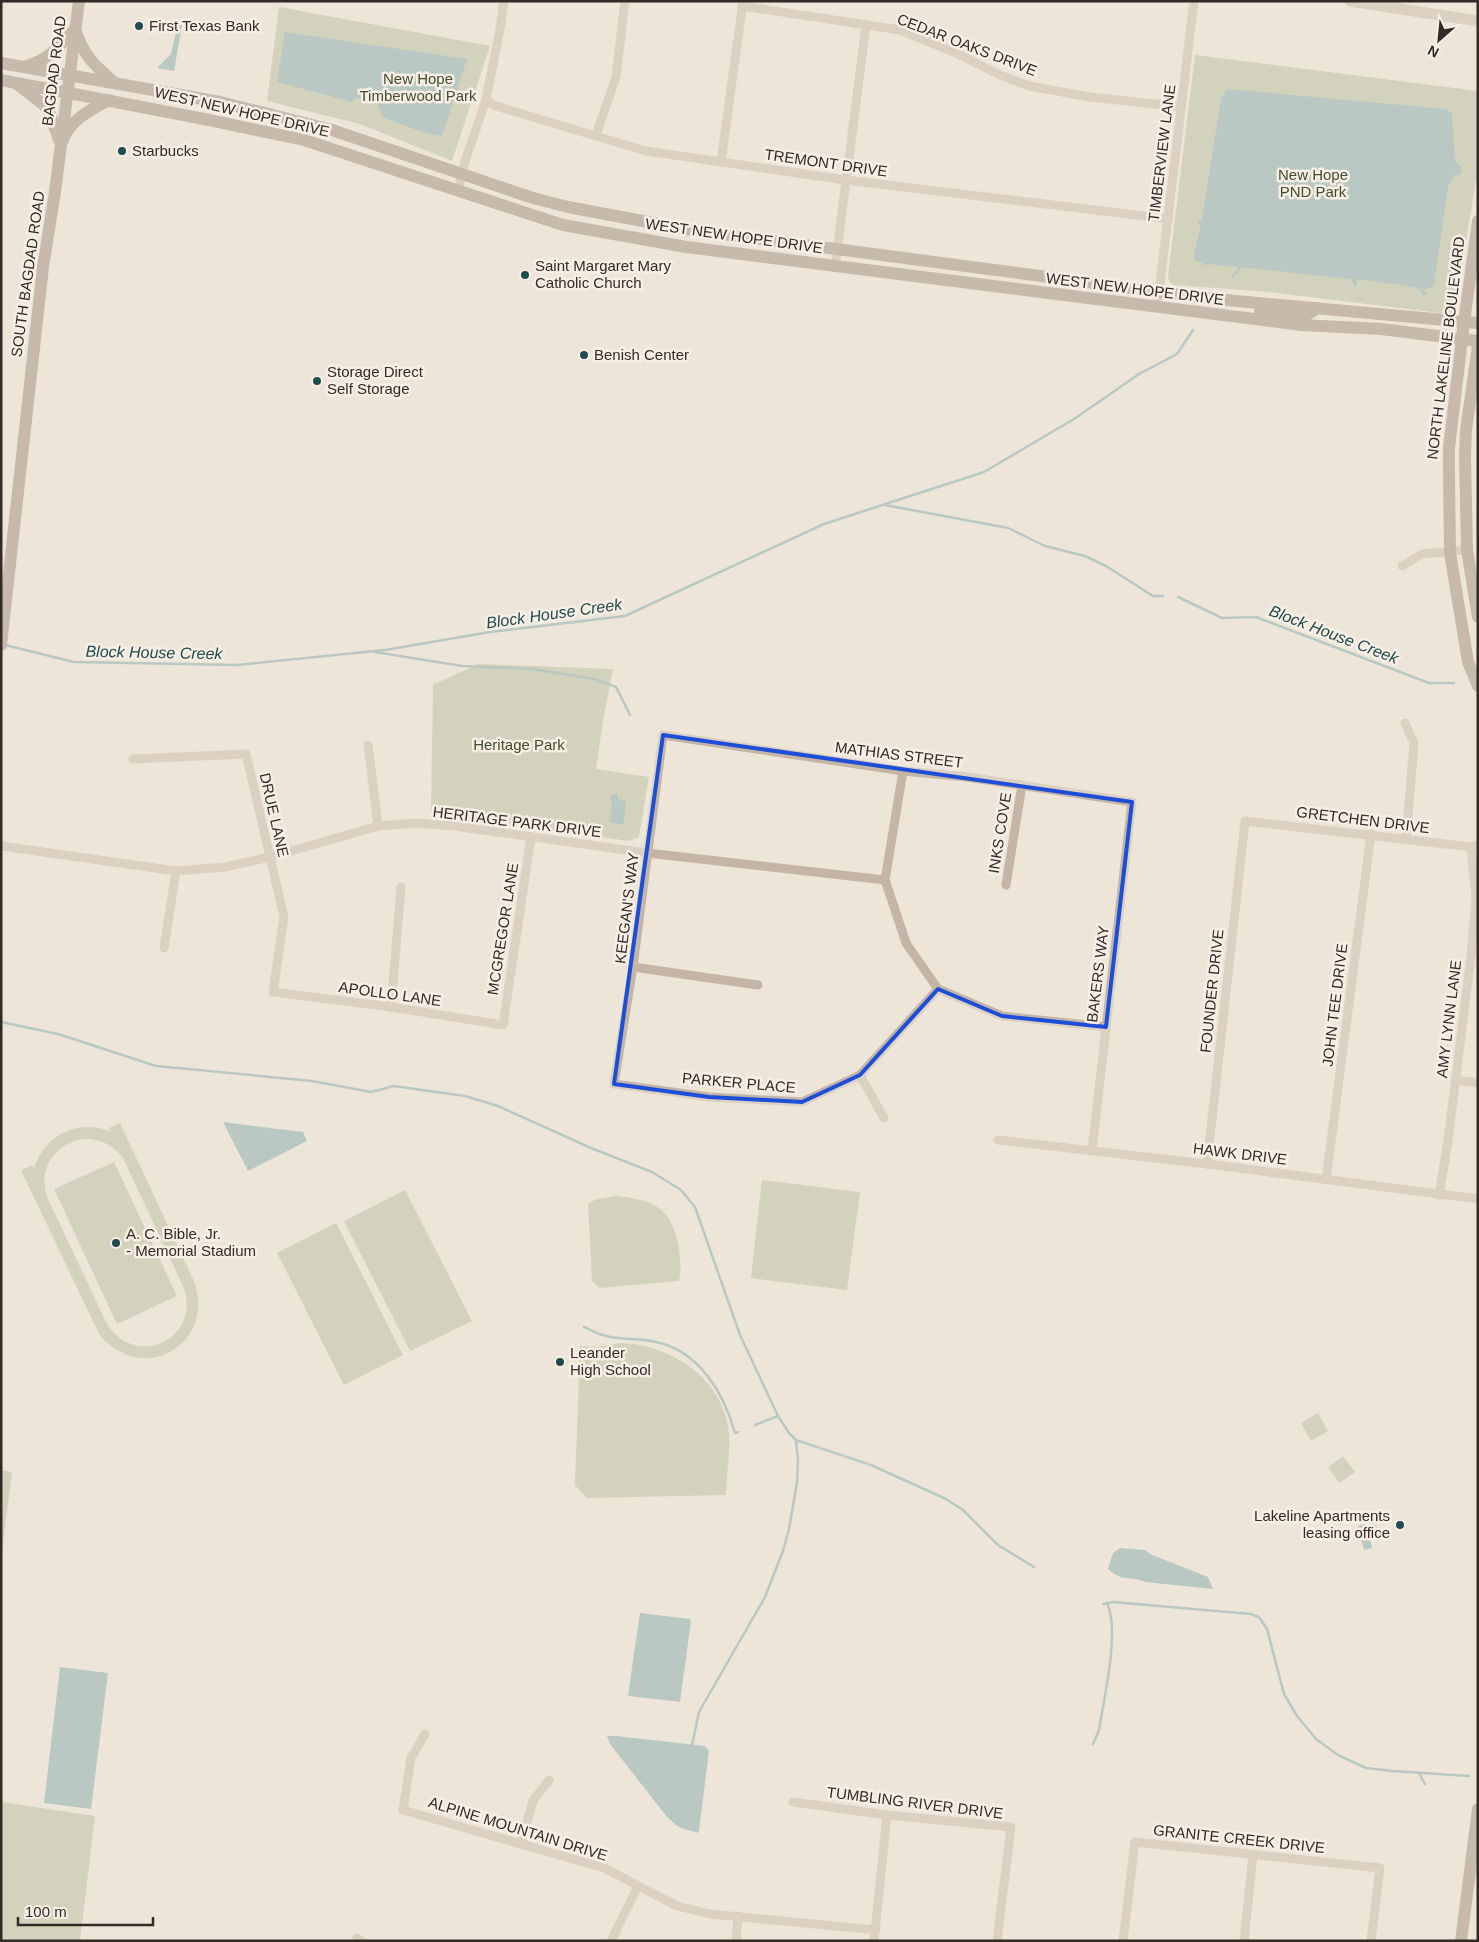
<svg xmlns="http://www.w3.org/2000/svg" width="1479" height="1942" viewBox="0 0 1479 1942" font-family="Helvetica,sans-serif">
	<style>
		.green { fill: #b0bb9b; fill-rule: evenodd }
		.water { fill: #7ba5a8 }
		.lines { fill: none; stroke-linecap: round; stroke-linejoin: round }
		.stream { stroke: #7ba5a8; stroke-width: 2.5 }
		.minor { stroke: #c5b5a7; stroke-width: 9 }
		.tertiary { stroke: #c5b5a7; stroke-width: 11 }
		.secondary { stroke: #988579; stroke-width: 12 }
		.marked { fill: none; stroke: #1d4ed8; stroke-width: 4; stroke-linejoin: round }
		.poi-dot { fill: #214b4f; stroke: #f7efe5; stroke-width: 2 }
		.labels { text-anchor: middle; stroke-width: 5; stroke-linejoin: round; paint-order: stroke }
		.poi-label { font-size: 15px; fill: #322a27; stroke: #f7efe5; text-anchor: start }
		.street-label { font-size: 15px; fill: #322a27; stroke: #f7efe5 }
		.park-label { font-size: 15px; fill: #414e2d; stroke: #f7efe5 }
		.water-label { font-size: 16px; font-style: italic; fill: #214b4f; stroke: #f7efe5 }
	</style>
	<rect width="100%" height="100%" fill="#eee5d9"/>
	<g class="green">
		<polygon points="279,7 490,46 452,161 360,124 267,101"/>
		<polygon points="1195,55 1478,91 1478,168 1455,310 1449,314 1259,291 1173,285 1169,281 1168,276"/>
		<polygon points="478,664 613,669 604,715 596,769 649,777 639,837 629,841 431,813 433,685"/>
		<path d="M120,1123L194,1281C217,1345 141,1387 99,1334L21,1170L32,1165L34,1168C45,1135 78,1118 111,1132L109,1128ZM82,1139C99,1138 112,1144 123,1158L183,1286C203,1340 134,1371 106,1322L48,1199C37,1171 53,1145 82,1139Z"/>
		<polygon points="114,1162 177,1296 117,1324 54,1189"/>
		<polygon points="762,1180 860,1192 847,1290 751,1278"/>
		<polygon points="405,1190 472,1321 410,1351 344,1221"/>
		<path d="M617,1196C649,1200 669,1205 677,1239C680,1253 682,1267 679,1281L600,1288L592,1281L588,1204L596,1199Z"/>
		<polygon points="336,1223 403,1355 344,1385 277,1253"/>
		<path d="M620,1343C668,1344 719,1375 728,1426C732,1449 726,1472 726,1495L587,1498L575,1485L580,1346L596,1347Z"/>
		<polygon points="1318,1413 1328,1431 1311,1441 1301,1423"/>
		<polygon points="1343,1456 1355,1472 1339,1483 1328,1467"/>
		<polygon points="1,1470 12,1472 1,1559"/>
		<polygon points="1,1802 95,1816 80,1941 1,1941"/>
	</g>
	<g class="water">
		<polygon points="178,24 182,25 174,71 157,68 171,54"/>
		<polygon points="285,32 467,59 442,136 428,134 384,118 377,104 356,97 352,102 277,82"/>
		<polygon points="1227,89 1446,109 1452,114 1455,161 1461,167 1461,174 1454,176 1448,187 1434,285 1429,288 1423,289 1427,294 1423,296 1420,290 1414,287 1357,279 1357,286 1354,286 1351,279 1207,264 1205,267 1203,263 1195,261 1194,255 1201,225 1198,223 1198,220 1202,220 1221,98"/>
		<polygon points="617,793 618,799 626,801 623,825 610,822 612,804 610,796"/>
		<polygon points="223,1122 303,1132 307,1141 248,1171"/>
		<polygon points="1365,1524 1367,1529 1372,1524 1376,1525 1378,1531 1374,1537 1371,1534 1369,1535 1372,1548 1364,1550 1358,1526"/>
		<path d="M1120,1548L1145,1550L1150,1554L1208,1577L1213,1589L1145,1582C1129,1575 1123,1583 1108,1569L1113,1553Z"/>
		<polygon points="640,1613 690,1619 691,1621 680,1702 629,1696 628,1695"/>
		<polygon points="60,1667 108,1673 91,1809 44,1803"/>
		<path d="M616,1736L705,1746L709,1751L699,1831L697,1833C692,1830 690,1831 684,1829C678,1828 672,1821 667,1817L610,1744L607,1736Z"/>
	</g>
	<g class="lines">
		<g class="stream">
			<polyline points="1233,276 1241,266"/>
			<polyline points="885,505 1008,528 1045,546 1085,556 1106,566 1153,596 1163,596"/>
			<polyline points="1178,597 1222,618 1256,617 1429,683 1454,683"/>
			<polyline points="5,645 74,662 237,665 385,650 490,632 625,616 824,524 984,472 1074,419 1139,374 1177,354 1193,330"/>
			<polyline points="375,652 462,666 533,669 594,679 616,687 630,715"/>
			<polyline points="1,1022 58,1034 156,1066 312,1081 371,1092 394,1086 465,1096 498,1106 591,1148 652,1172 681,1190 695,1207 740,1335 778,1416 789,1433 796,1440 871,1465 946,1499 963,1510 998,1545 1034,1567"/>
			<path d="M584,1327C591,1330 598,1334 606,1336C622,1340 639,1338 656,1342C699,1351 724,1393 735,1433L738,1432"/>
			<polyline points="755,1425 778,1416"/>
			<polyline points="1103,1604 1113,1602 1251,1614 1259,1617 1267,1629 1284,1694 1297,1716 1316,1739 1338,1755 1366,1768 1392,1771 1469,1776"/>
			<path d="M1093,1744L1099,1730C1104,1698 1120,1631 1107,1603"/>
			<polyline points="692,1745 699,1712 765,1597 783,1551 789,1529 797,1482 798,1460 796,1440"/>
			<polyline points="1419,1773 1425,1784"/>
		</g>
		<g class="minor">
			<polyline points="742,6 900,30 954,52 1000,75 1029,86 1090,97 1182,107"/>
			<polyline points="486,100 496,106 646,151 845,180 1169,219"/>
			<polyline points="596,135 616,77 625,1"/>
			<polyline points="721,162 743,1"/>
			<polyline points="458,191 465,161 486,100 500,29 504,1"/>
			<polyline points="835,267 866,25"/>
			<polyline points="1157,308 1194,1"/>
			<polyline points="1402,566 1422,554 1467,550"/>
			<polyline points="1405,723 1414,743 1406,839"/>
			<polyline points="368,745 378,826"/>
			<polyline points="133,759 246,754 284,917 273,992 391,1007 503,1025 531,837"/>
			<polyline points="903,771 885,880 906,943 938,989 1002,1016 1106,1027"/>
			<polyline points="1,846 176,871 225,867 270,857 378,826 417,823 454,826 647,853 885,880"/>
			<polyline points="1006,885 1022,785"/>
			<polyline points="164,948 176,871"/>
			<polyline points="633,967 758,985"/>
			<polyline points="938,989 860,1075 802,1102 709,1097 614,1084 633,967 663,735 903,771 967,777 1132,802 1092,1150"/>
			<polyline points="391,1007 401,887"/>
			<polyline points="860,1075 884,1118"/>
			<polyline points="1455,1080 1478,1083"/>
			<polyline points="998,1140 1207,1164 1478,1199"/>
			<polyline points="1207,1164 1245,821 1471,847 1478,845"/>
			<polyline points="1326,1180 1371,834"/>
			<polyline points="1439,1195 1448,1141 1471,956 1476,899 1471,847"/>
			<polyline points="425,1734 411,1758 403,1810 604,1868 677,1906 710,1914 876,1930"/>
			<polyline points="793,1802 887,1815 1011,1827 997,1941"/>
			<polyline points="521,1843 533,1801 549,1780"/>
			<polyline points="357,1938 362,1941"/>
			<polyline points="611,1941 638,1886"/>
			<polyline points="736,1941 738,1916"/>
			<polyline points="874,1941 887,1815"/>
			<polyline points="1123,1941 1135,1842 1380,1868 1371,1941"/>
			<polyline points="1244,1941 1253,1855"/>
		</g>
		<polyline class="tertiary" points="1350,1 1478,21"/>
		<g class="secondary">
			<path d="M76,32C84,56 95,66 114,82"/>
			<polyline points="1,63 220,102 332,130 533,198 568,207 685,229 1214,299 1478,323"/>
			<path d="M27,66C51,58 58,47 75,29"/>
			<polyline points="1,80 204,119 304,140 563,225 686,247 1301,325 1381,329 1478,341"/>
			<polyline points="17,84 44,105 50,114 59,140"/>
			<path d="M63,140C70,120 90,110 109,100"/>
			<polyline points="1478,221 1464,322 1449,448 1449,474 1450,553 1468,662 1478,686"/>
			<polyline points="1260,311 1305,316 1318,308"/>
			<polyline points="1478,346 1466,430 1465,456 1467,550 1478,617"/>
			<polyline points="1,645 43,267 55,192 79,1"/>
			<polyline points="1461,1941 1478,1809"/>
		</g>
	</g>
	<path d="M0 0H1479V1942H0ZM663,735L1132,802L1106,1027L1002,1016L938,989L860,1075L802,1102L709,1097L614,1084Z" fill="#eee5d9" fill-opacity=".55" fill-rule="evenodd"/>
	<path class="marked" d="M663,735L1132,802L1106,1027L1002,1016L938,989L860,1075L802,1102L709,1097L614,1084Z"/>
	<g class="poi-dot">
		<circle cx="139" cy="26" r="5"/>
		<circle cx="122" cy="151" r="5"/>
		<circle cx="525" cy="275" r="5"/>
		<circle cx="584" cy="355" r="5"/>
		<circle cx="317" cy="381" r="5"/>
		<circle cx="116" cy="1243" r="5"/>
		<circle cx="560" cy="1362" r="5"/>
		<circle cx="1400" cy="1525" r="5"/>
	</g>
	<g class="labels">
		<g class="poi-label">
			<text x="149" y="31">First Texas Bank</text>
			<text x="132" y="156">Starbucks</text>
			<text x="535" y="271">Saint Margaret Mary<tspan x="535" dy="17">Catholic Church</tspan></text>
			<text x="594" y="360">Benish Center</text>
			<text x="327" y="377">Storage Direct<tspan x="327" dy="17">Self Storage</tspan></text>
			<text x="126" y="1239">A. C. Bible, Jr.<tspan x="126" dy="17">- Memorial Stadium</tspan></text>
			<text x="570" y="1358">Leander<tspan x="570" dy="17">High School</tspan></text>
			<text x="1390" y="1521" text-anchor="end">Lakeline Apartments<tspan x="1390" dy="17">leasing office</tspan></text>
		</g>
		<g class="street-label">
			<text transform="translate(967 45) rotate(21)" y="5">CEDAR OAKS DRIVE</text>
			<text transform="translate(54 71) rotate(-83)" y="5">BAGDAD ROAD</text>
			<text transform="translate(242 112) rotate(13)" y="5">WEST NEW HOPE DRIVE</text>
			<text transform="translate(1162 153) rotate(-83)" y="5">TIMBERVIEW LANE</text>
			<text transform="translate(826 163) rotate(8)" y="5">TREMONT DRIVE</text>
			<text transform="translate(734 236) rotate(8)" y="5">WEST NEW HOPE DRIVE</text>
			<text transform="translate(28 274) rotate(-82)" y="5">SOUTH BAGDAD ROAD</text>
			<text transform="translate(1135 289) rotate(7)" y="5">WEST NEW HOPE DRIVE</text>
			<text transform="translate(1446 348) rotate(-83)" y="5">NORTH LAKELINE BOULEVARD</text>
			<text transform="translate(899 755) rotate(7)" y="5">MATHIAS STREET</text>
			<text transform="translate(274 815) rotate(77)" y="5">DRUE LANE</text>
			<text transform="translate(1363 820) rotate(7)" y="5">GRETCHEN DRIVE</text>
			<text transform="translate(517 822) rotate(7)" y="5">HERITAGE PARK DRIVE</text>
			<text transform="translate(1000 833) rotate(-81)" y="5">INKS COVE</text>
			<text transform="translate(627 908) rotate(-83)" y="5">KEEGAN'S WAY</text>
			<text transform="translate(503 929) rotate(-81)" y="5">MCGREGOR LANE</text>
			<text transform="translate(1098 974) rotate(-83)" y="5">BAKERS WAY</text>
			<text transform="translate(1212 991) rotate(-84)" y="5">FOUNDER DRIVE</text>
			<text transform="translate(390 994) rotate(8)" y="5">APOLLO LANE</text>
			<text transform="translate(1335 1005) rotate(-83)" y="5">JOHN TEE DRIVE</text>
			<text transform="translate(1449 1019) rotate(-83)" y="5">AMY LYNN LANE</text>
			<text transform="translate(739 1083) rotate(5)" y="5">PARKER PLACE</text>
			<text transform="translate(1240 1154) rotate(7)" y="5">HAWK DRIVE</text>
			<text transform="translate(915 1803) rotate(7)" y="5">TUMBLING RIVER DRIVE</text>
			<text transform="translate(518 1829) rotate(17)" y="5">ALPINE MOUNTAIN DRIVE</text>
			<text transform="translate(1239 1839) rotate(6)" y="5">GRANITE CREEK DRIVE</text>
		</g>
		<g class="park-label">
			<text x="418" y="84">New Hope<tspan x="418" dy="17">Timberwood Park</tspan></text>
			<text x="1313" y="180">New Hope<tspan x="1313" dy="17">PND Park</tspan></text>
			<text x="519" y="750">Heritage Park</text>
		</g>
		<g class="water-label">
			<text transform="translate(554 613) rotate(-8)" y="6">Block House Creek</text>
			<text transform="translate(1334 634) rotate(21)" y="6">Block House Creek</text>
			<text transform="translate(154 652) rotate(1)" y="6">Block House Creek</text>
		</g>
	</g>
	<rect width="1479" height="1942" fill="none" stroke="#322a27" stroke-width="5"/>
	<g transform="translate(1439 40) rotate(207)" stroke="#f7efe5" stroke-width="4" paint-order="stroke">
	<path d="M0-4L9 19L0 12L-9 19Z" fill="#322a27"/>
	<text y="-8" font-size="14" font-weight="bold" text-anchor="middle" fill="#322a27">N</text>
	</g>
	<path d="M18 1917v8h135v-8" fill="none" stroke="#322a27" stroke-width="2.5"/>
	<text x="25" y="1917" font-size="15" fill="#322a27" stroke="#f7efe5" stroke-width="4" paint-order="stroke">100 m</text>
</svg>
